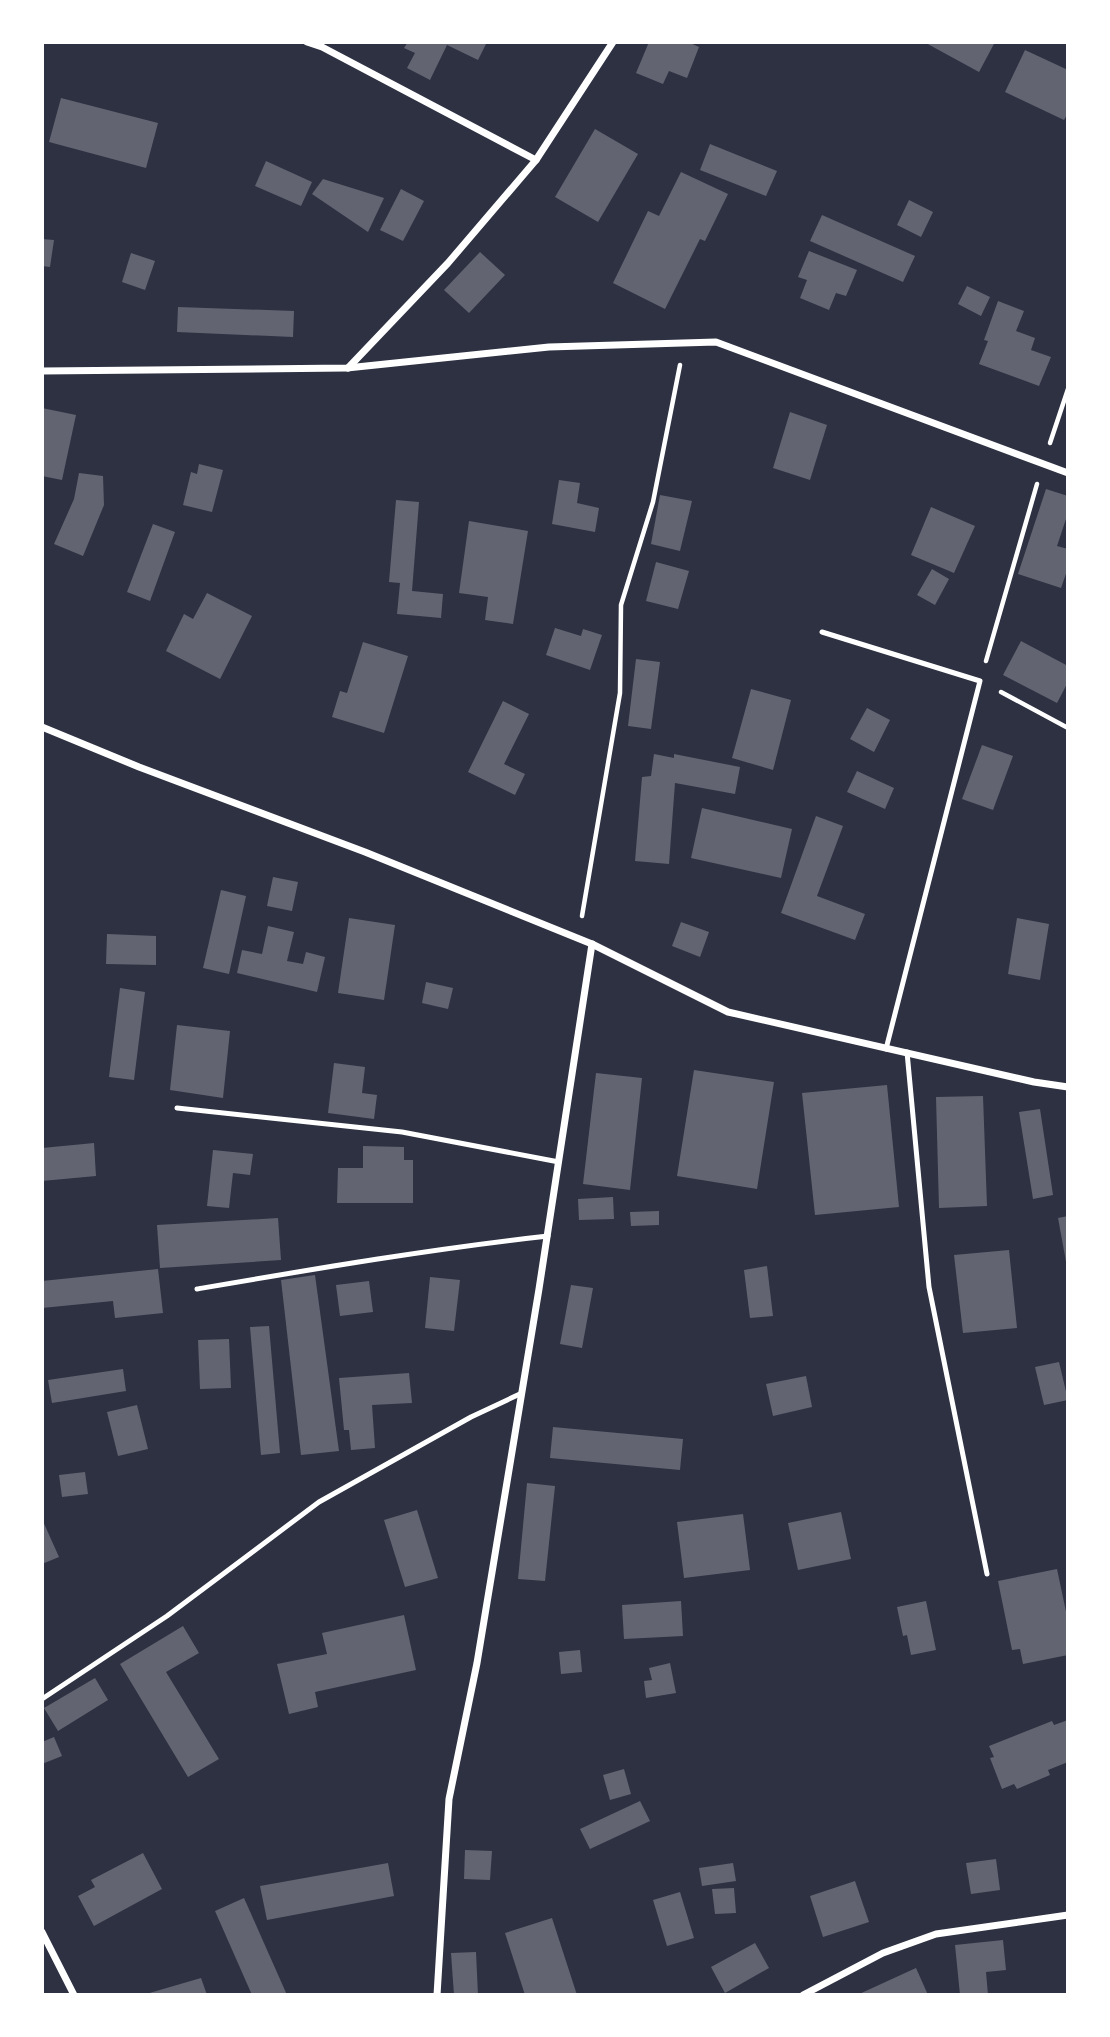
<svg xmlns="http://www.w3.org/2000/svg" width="1110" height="2037" viewBox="0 0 1110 2037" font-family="'PT Sans Narrow',sans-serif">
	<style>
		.building { fill: #626471 }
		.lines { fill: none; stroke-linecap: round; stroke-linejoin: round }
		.path { stroke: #fff; stroke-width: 4.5 }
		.service { stroke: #fff; stroke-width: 5 }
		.minor { stroke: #fff; stroke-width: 7 }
	</style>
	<rect width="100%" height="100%" fill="#2d3142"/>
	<g class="building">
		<polygon points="408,42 487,42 478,60 447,45 430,80 407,68 415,53 404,48"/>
		<polygon points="649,42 688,42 699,47 687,78 669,71 663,84 636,73"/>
		<polygon points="924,42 995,42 979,72"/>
		<polygon points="1025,50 1068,70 1068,113 1064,120 1005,92"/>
		<polygon points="61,98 158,123 146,168 49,142"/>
		<polygon points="595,129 638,154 598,222 555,197"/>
		<polygon points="710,144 777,171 766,196 700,170"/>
		<polygon points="266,161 312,182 301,206 255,186"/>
		<polygon points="681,172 728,194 705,241 700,239 665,309 613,283 648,211 659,216"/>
		<polygon points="323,179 384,198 368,232 312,194"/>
		<polygon points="401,189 424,201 403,241 380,230"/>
		<polygon points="909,200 933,212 921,237 897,225"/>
		<polygon points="822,215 915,256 903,282 810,241"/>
		<polygon points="42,239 54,240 50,267 42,266"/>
		<polygon points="809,251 857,270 846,296 836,293 829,310 800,298 807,280 798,277"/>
		<polygon points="480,252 505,275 469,313 444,290"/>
		<polygon points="131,253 155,261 145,290 122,282"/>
		<polygon points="967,286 990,297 981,316 958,304"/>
		<polygon points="998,301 1024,311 1016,331 1035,338 1031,350 1051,357 1039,386 979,364 988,341 984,340"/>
		<polygon points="178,307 294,311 293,337 177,332"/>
		<polygon points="42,408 76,415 62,480 42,476"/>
		<polygon points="790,412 827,425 810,480 773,468"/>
		<polygon points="199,464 223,470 212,512 183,505 191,472 197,474"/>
		<polygon points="79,473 103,476 104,505 83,556 54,544 74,499"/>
		<polygon points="559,480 580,483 577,503 599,508 595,532 552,524"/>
		<polygon points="1046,489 1068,496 1068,513 1057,546 1068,549 1068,568 1061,588 1018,574"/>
		<polygon points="660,495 692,501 680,551 651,544"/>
		<polygon points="396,500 419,502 412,591 443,594 441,618 397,614 400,583 389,582"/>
		<polygon points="931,507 975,526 954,573 911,555"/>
		<polygon points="469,521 528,531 513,624 485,620 488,597 459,593"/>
		<polygon points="153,524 175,532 150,601 127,592"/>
		<polygon points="656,562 689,571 678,609 646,601"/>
		<polygon points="932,569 949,579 935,605 917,595"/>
		<polygon points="207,593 252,616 220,679 166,651 184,614 193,619"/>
		<polygon points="555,628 581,636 583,629 602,635 590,670 546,655"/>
		<polygon points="1021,641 1068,666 1068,682 1057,703 1003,675"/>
		<polygon points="363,642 408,656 384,733 332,717 340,691 347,693"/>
		<polygon points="636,659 660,662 651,729 628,726"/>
		<polygon points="751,689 791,700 773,770 732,758"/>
		<polygon points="503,701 529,714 504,764 525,774 515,795 468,772"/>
		<polygon points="867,708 890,720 874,752 850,739"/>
		<polygon points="982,745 1013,756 993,810 962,799"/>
		<polygon points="654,754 674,758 674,754 740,767 735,794 675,783 669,864 635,861 642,777 651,776"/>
		<polygon points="857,771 894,788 885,809 847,792"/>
		<polygon points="702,808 792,829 781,878 691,858"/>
		<polygon points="816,816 843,826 817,896 865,914 855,940 781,913"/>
		<polygon points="273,877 298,882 292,911 267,906"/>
		<polygon points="221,890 246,896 229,974 203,968"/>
		<polygon points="349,918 395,925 384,1000 338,993"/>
		<polygon points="1017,918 1049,924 1040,980 1008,974"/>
		<polygon points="681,922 709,932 700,957 672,946"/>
		<polygon points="268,926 294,932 287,961 303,964 306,952 325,957 317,992 237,973 242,950 262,954"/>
		<polygon points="107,934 156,936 156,965 106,964"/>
		<polygon points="426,982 453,988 448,1009 422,1003"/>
		<polygon points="120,988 145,992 134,1080 109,1077"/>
		<polygon points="177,1025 230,1031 223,1098 170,1090"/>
		<polygon points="334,1063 365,1067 362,1093 377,1095 374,1119 328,1113"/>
		<polygon points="694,1070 774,1082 757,1189 677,1176"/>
		<polygon points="596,1073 642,1078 630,1190 583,1184"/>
		<polygon points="887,1085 899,1207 815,1215 802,1093"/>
		<polygon points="983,1096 987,1206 939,1208 936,1097"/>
		<polygon points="1040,1109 1053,1195 1033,1199 1019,1112"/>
		<polygon points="94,1143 96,1176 42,1181 42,1148"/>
		<polygon points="363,1146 404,1147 404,1160 413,1160 413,1203 337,1203 338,1168 363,1168"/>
		<polygon points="213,1150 253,1154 250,1175 233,1173 229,1208 207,1206"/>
		<polygon points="613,1197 614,1219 579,1220 578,1199"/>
		<polygon points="659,1211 659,1225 631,1226 630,1212"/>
		<polygon points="1068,1216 1068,1267 1067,1267 1058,1218"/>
		<polygon points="278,1218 281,1260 160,1268 157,1225"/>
		<polygon points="1009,1250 1017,1328 963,1333 954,1255"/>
		<polygon points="767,1266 773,1316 750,1318 744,1270"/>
		<polygon points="158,1269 163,1313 115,1318 113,1301 42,1308 42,1281"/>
		<polygon points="315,1275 339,1451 301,1455 281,1280"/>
		<polygon points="430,1277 460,1280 454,1331 425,1328"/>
		<polygon points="369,1281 373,1312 340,1316 336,1285"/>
		<polygon points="571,1285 593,1288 582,1348 560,1344"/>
		<polygon points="269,1326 280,1453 261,1455 250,1327"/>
		<polygon points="229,1339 231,1388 200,1389 198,1340"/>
		<polygon points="1059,1362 1068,1400 1044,1405 1035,1367"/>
		<polygon points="123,1369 126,1391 52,1403 48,1380"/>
		<polygon points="409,1373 412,1403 372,1405 375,1448 351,1450 349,1430 344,1430 339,1378"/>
		<polygon points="806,1376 812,1407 773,1416 766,1384"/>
		<polygon points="137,1405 148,1449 118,1456 107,1412"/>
		<polygon points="553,1427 683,1439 680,1470 550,1458"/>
		<polygon points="85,1472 88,1494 62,1497 59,1475"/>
		<polygon points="527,1483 555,1486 545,1581 518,1579"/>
		<polygon points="417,1510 438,1578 405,1587 384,1520"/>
		<polygon points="841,1512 851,1559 798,1570 788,1523"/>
		<polygon points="743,1514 750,1570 684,1578 677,1522"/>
		<polygon points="42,1519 59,1557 42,1564"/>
		<polygon points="1057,1569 1068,1621 1068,1655 1023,1664 1020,1649 1012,1650 998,1581"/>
		<polygon points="681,1601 683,1636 624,1639 622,1605"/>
		<polygon points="926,1601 936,1650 911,1655 907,1635 903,1636 897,1607"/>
		<polygon points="404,1615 416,1670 315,1692 318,1707 289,1714 277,1664 327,1654 322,1633"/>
		<polygon points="183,1626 199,1653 166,1672 219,1759 188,1777 120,1664"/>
		<polygon points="580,1650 582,1672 561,1674 559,1652"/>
		<polygon points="670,1663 676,1693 646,1698 644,1681 652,1680 649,1668"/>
		<polygon points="95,1678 108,1700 58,1731 44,1708"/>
		<polygon points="1068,1720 1068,1755 1066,1755 1068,1762 1048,1770 1050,1775 1017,1789 1014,1784 1002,1789 990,1758 994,1757 989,1746 1052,1721 1054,1725"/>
		<polygon points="54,1737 62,1756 42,1764 42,1742"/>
		<polygon points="624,1769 631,1794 610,1800 603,1775"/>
		<polygon points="640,1801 650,1821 590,1849 580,1829"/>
		<polygon points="465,1850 492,1851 490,1880 464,1879"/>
		<polygon points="143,1853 162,1889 94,1926 78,1896 95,1887 91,1880"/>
		<polygon points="996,1859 1000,1890 971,1894 966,1863"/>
		<polygon points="388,1863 394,1896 267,1920 260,1886"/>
		<polygon points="733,1863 736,1881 702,1886 699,1868"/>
		<polygon points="855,1881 869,1922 823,1937 810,1896"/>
		<polygon points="734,1888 736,1913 715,1914 712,1889"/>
		<polygon points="680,1892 694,1938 667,1946 653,1900"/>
		<polygon points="244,1898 287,1995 252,1995 215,1911"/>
		<polygon points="552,1918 577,1995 525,1995 505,1933"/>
		<polygon points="1003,1940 1006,1970 986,1972 988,1995 960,1995 955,1945"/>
		<polygon points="755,1943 769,1968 725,1993 711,1967"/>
		<polygon points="476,1952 478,1995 454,1995 451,1953"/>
		<polygon points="916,1968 928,1995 857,1995"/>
		<polygon points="201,1978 207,1995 146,1995 146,1994"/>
	</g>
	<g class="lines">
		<g class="path">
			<polyline points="1050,443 1068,389"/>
			<polyline points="986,661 1037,484"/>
			<polyline points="1001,692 1068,728"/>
			<polyline points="582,916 620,693 621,605 653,502 680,365"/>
		</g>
		<g class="service">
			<polyline points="822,632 980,681 886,1049"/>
			<polyline points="907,1052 929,1287 987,1574"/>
			<polyline points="177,1108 402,1132 559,1162"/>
			<path d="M197,1289C314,1269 430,1249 548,1236"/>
			<polyline points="42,1699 167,1616 319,1502 471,1417 522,1393"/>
		</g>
		<g class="minor">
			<polyline points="307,42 322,47 536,160 613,42"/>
			<polyline points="348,368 448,263 536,160"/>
			<polyline points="42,371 347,368 549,347 716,342 1068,473"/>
			<polyline points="42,727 139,767 365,852 592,944 728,1012 1034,1082 1068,1087"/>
			<polyline points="42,1932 74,1995"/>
			<polyline points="437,1995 449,1799 477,1663 539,1289 592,944"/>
			<polyline points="803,1995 883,1953 936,1934 1068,1915"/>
		</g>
	</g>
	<rect width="1110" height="2037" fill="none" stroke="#ffffff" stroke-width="88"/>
</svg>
